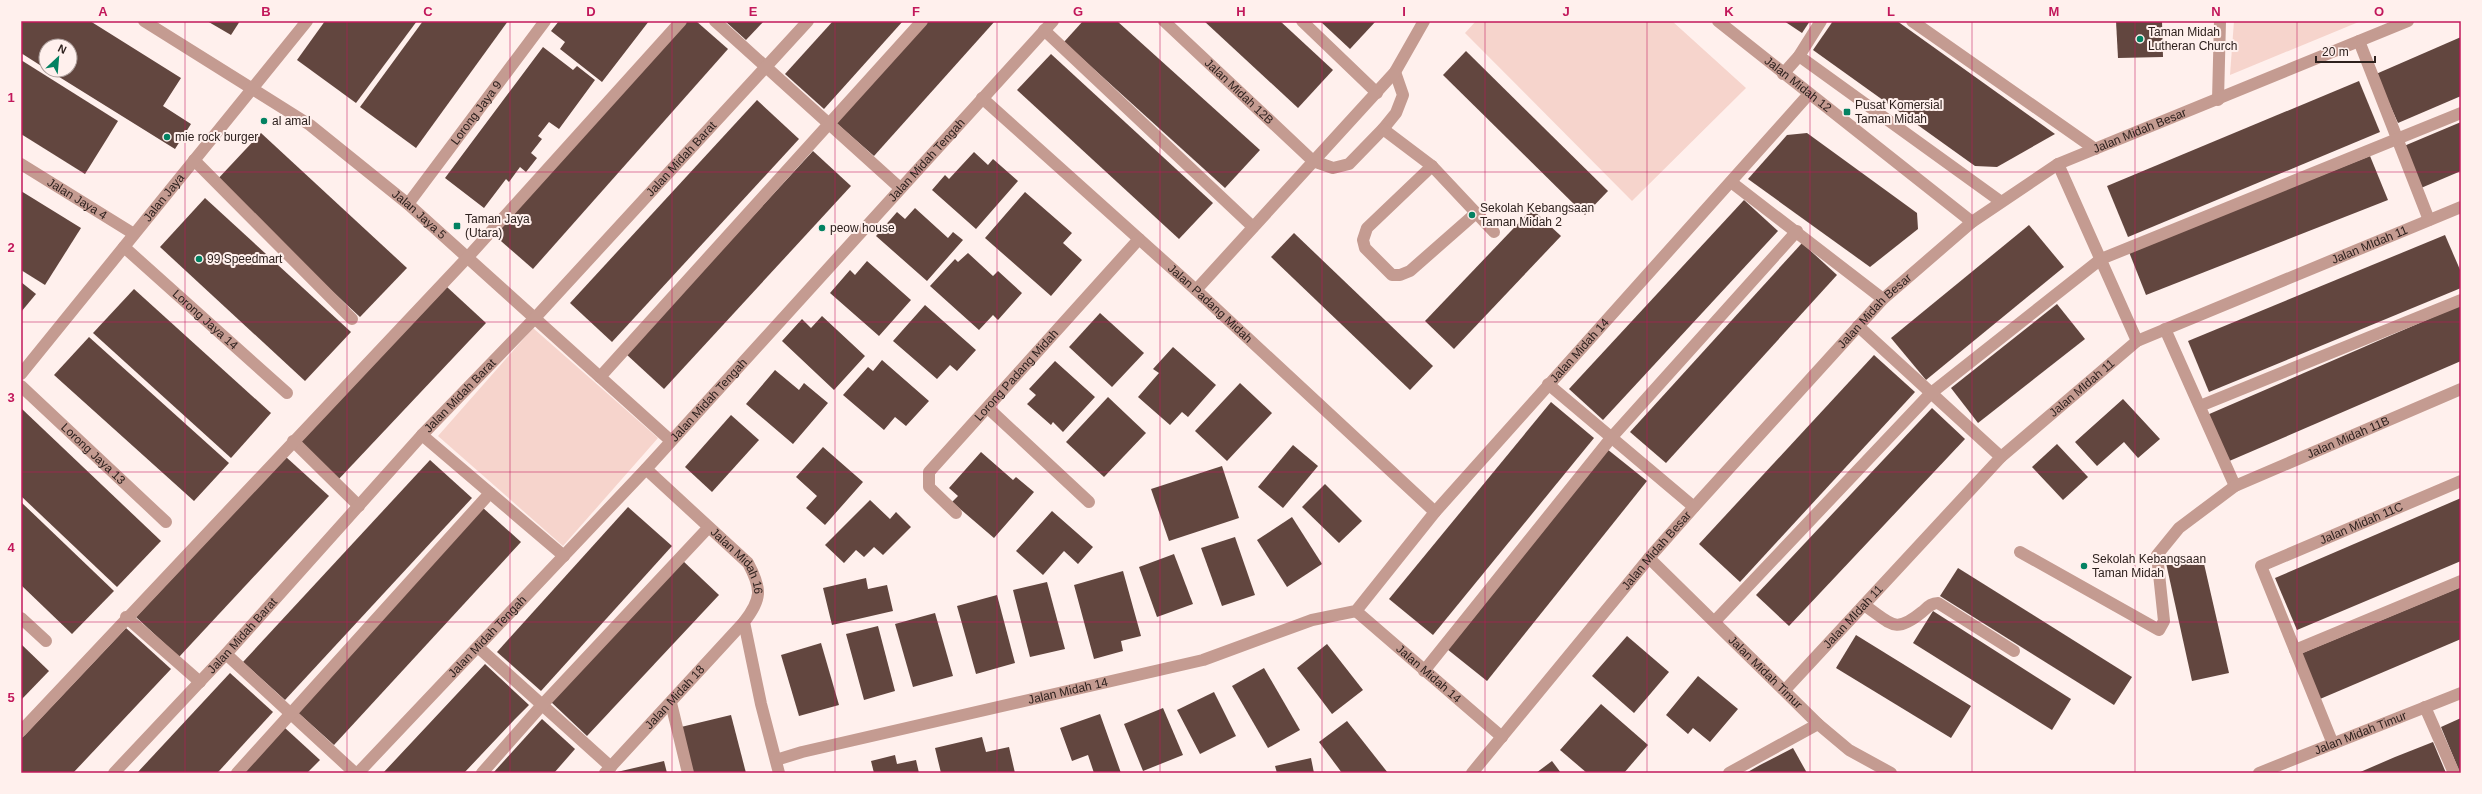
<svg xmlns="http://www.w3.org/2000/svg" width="2482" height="794" viewBox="0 0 2482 794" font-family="Arial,sans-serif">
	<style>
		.green { fill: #f6d4cc }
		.building { fill: #62463f }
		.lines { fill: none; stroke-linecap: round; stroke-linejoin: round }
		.minor { stroke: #c49b91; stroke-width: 12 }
		.grid { fill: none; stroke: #c2185b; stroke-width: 1; stroke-opacity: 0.55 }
		.poi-dot { fill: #038262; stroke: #fff0ed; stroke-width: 1.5 }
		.labels { text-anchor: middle; stroke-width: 4; stroke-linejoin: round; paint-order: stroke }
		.poi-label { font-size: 12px; fill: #2e211e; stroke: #fff0ed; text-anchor: start }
		.street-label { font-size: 12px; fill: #2e211e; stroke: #fff0ed }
		.neatline { fill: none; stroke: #c2185b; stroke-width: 1.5 }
		.grid-label { font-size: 13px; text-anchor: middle; font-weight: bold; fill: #c2185b }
	</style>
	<rect width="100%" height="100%" fill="#fff0ed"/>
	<g class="green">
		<polygon points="1476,21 1672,21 1746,88 1632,201 1465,33"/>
		<polygon points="2234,21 2361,21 2230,75"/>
		<polygon points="533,328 658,438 563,546 438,436"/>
	</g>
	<g class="building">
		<polygon points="21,21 90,21 181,78 163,106 191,124 175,149 48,70 70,70 70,46 46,46 46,69 21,53"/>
		<polygon points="207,21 240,21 231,35"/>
		<polygon points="325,21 417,21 356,103 297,60"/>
		<polygon points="423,21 508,21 416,148 360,107"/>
		<polygon points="559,21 649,21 602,82 560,49 565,42 551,31"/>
		<polygon points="682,21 696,21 728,49 533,269 493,234"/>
		<polygon points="725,21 764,21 746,40"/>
		<polygon points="833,21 903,21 824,109 785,74"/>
		<polygon points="925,21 995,21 874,156 834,121"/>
		<polygon points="1083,21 1117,21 1260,150 1225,188 1064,42"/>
		<polygon points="1204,21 1280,21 1333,70 1298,108"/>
		<polygon points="1320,21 1376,21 1350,49"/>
		<polygon points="1784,21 1810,21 1802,33"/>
		<polygon points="1833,21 1897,21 2055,134 1997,167 1975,166 1813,50"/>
		<polygon points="2116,21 2162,21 2163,57 2118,58"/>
		<polygon points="2461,37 2461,96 2398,123 2376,74"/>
		<polygon points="543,47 573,70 577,66 595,80 559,129 549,122 538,136 542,139 531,153 537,158 526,172 520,167 509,182 506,179 484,208 445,178"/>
		<polygon points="1466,51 1608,191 1585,215 1443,75"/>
		<polygon points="1051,54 1213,203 1179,239 1017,90"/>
		<polygon points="21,60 118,121 85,174 21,134"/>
		<polygon points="2359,81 2380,132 2128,237 2107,186"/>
		<polygon points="757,100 799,139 612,342 570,303"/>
		<polygon points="2461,122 2461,171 2421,188 2404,146"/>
		<polygon points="261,133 407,268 360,317 215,182"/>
		<polygon points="1807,133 1917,213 1918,229 1870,267 1748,179 1787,135"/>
		<polygon points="813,151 851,186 664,389 626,354"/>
		<polygon points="974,152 988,165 993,159 1018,181 976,229 932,190 945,175 949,179"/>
		<polygon points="2370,156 2388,200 2146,295 2129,252"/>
		<polygon points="21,191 81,228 45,285 21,270"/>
		<polygon points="1025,192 1072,233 1063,243 1082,260 1051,296 985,238"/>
		<polygon points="205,198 351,332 305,381 160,247"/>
		<polygon points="1744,200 1778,231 1603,420 1569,389"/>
		<polygon points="915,208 948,238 953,232 963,240 927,281 876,236 897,212 905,219"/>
		<polygon points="1532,209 1561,236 1454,349 1425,321"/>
		<polygon points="2029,225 2064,267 1926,380 1891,338"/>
		<polygon points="1294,233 1433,366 1410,390 1271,257"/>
		<polygon points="2445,235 2461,272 2461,288 2209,392 2188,341"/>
		<polygon points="1802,243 1837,275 1666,463 1630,432"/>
		<polygon points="968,253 993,276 998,271 1022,293 998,320 993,315 979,330 930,286 955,259 958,262"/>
		<polygon points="867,261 911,300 879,336 830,293 850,270 855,275"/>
		<polygon points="21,282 36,294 21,312"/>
		<polygon points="447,287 486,323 337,481 297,444"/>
		<polygon points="134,289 271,413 231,458 93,333"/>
		<polygon points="2057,304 2085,339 1978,423 1951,388"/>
		<polygon points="925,305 976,350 957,371 950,365 937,379 893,341"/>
		<polygon points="2461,305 2461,361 2227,462 2207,415"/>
		<polygon points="1100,313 1144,353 1112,387 1069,347"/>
		<polygon points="822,316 865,356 834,390 782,341 802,319 811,328"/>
		<polygon points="89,337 229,463 194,501 54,375"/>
		<polygon points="1173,347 1216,385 1188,417 1182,412 1170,425 1138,397 1159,373 1153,369"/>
		<polygon points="1874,355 1915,392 1740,582 1699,544"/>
		<polygon points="882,360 929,401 906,426 895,417 884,430 843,395 868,367 873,371"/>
		<polygon points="1055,361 1095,397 1063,432 1053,422 1051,425 1027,404 1036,395 1029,389"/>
		<polygon points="775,370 799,390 804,383 828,403 793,444 746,404"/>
		<polygon points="1240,383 1272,413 1227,461 1195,431"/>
		<polygon points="1108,397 1146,433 1104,477 1066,442"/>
		<polygon points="2123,399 2160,439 2138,458 2124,442 2097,466 2075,442"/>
		<polygon points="1551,402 1594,438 1433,635 1389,599"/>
		<polygon points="1932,408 1965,439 1789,626 1756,595"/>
		<polygon points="22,409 161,541 117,587 21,496"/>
		<polygon points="731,415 759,440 712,492 685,467"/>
		<polygon points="2057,444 2088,477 2063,500 2032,467"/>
		<polygon points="1293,445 1318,466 1283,508 1258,487"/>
		<polygon points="823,447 863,482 825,525 806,508 817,496 796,477"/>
		<polygon points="1607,449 1647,481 1487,681 1447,649"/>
		<polygon points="981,452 1013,480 1016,477 1034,492 994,538 952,502 958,496 949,488"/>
		<polygon points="286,457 329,496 179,657 136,617"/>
		<polygon points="430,460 472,498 285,700 243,662"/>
		<polygon points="1222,466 1239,518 1169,541 1151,489"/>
		<polygon points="1325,484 1362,521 1339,543 1302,507"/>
		<polygon points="2461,498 2461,561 2297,630 2275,578"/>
		<polygon points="870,500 890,519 896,512 911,527 883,555 874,547 864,557 856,550 844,563 825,545"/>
		<polygon points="21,502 114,591 72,634 21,585"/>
		<polygon points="482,507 521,542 334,745 295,710"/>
		<polygon points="628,507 672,546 541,691 497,652"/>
		<polygon points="1052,511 1093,547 1078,564 1064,551 1043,575 1016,551"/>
		<polygon points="1292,517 1322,564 1287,587 1257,540"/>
		<polygon points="1235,537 1255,595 1222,606 1201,548"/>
		<polygon points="1174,554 1193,604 1157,617 1139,567"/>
		<polygon points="2202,555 2229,673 2192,681 2166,563"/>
		<polygon points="682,560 719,595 587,736 550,701"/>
		<polygon points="1958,568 2132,677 2114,705 1940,596"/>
		<polygon points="1123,571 1141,636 1121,641 1123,651 1094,659 1074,585"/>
		<polygon points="866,578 868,589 887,585 893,611 832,625 823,588"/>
		<polygon points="1047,582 1065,649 1030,657 1013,590"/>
		<polygon points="2461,587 2461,639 2320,699 2300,654"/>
		<polygon points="997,595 1015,663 976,674 957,606"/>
		<polygon points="1933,611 2071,699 2052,730 1913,643"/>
		<polygon points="935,613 953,676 913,687 895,624"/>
		<polygon points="878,626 895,691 864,700 846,634"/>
		<polygon points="126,628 171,669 73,773 21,773 21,739"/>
		<polygon points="1856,635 1971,706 1951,738 1836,668"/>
		<polygon points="1627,636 1669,672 1634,713 1592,676"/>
		<polygon points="821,643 839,705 799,716 781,655"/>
		<polygon points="21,644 49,671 21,700"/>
		<polygon points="1327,644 1363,690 1332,714 1297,668"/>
		<polygon points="485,664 529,705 515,719 464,773 383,773"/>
		<polygon points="1264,668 1300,730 1268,748 1232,686"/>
		<polygon points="230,673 273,712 220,770 217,773 137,773"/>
		<polygon points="1698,676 1738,709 1710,742 1693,728 1688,734 1666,715"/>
		<polygon points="1214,692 1236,736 1200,754 1177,710"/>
		<polygon points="1601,704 1648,745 1624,773 1587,773 1560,750"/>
		<polygon points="1163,708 1183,755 1143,771 1124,724"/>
		<polygon points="1100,714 1121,773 1094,773 1088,755 1072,761 1060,728"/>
		<polygon points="731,715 746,773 692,773 681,727"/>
		<polygon points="2461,718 2461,773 2460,773 2441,727"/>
		<polygon points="542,719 575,749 554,773 493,773"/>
		<polygon points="1347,721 1388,773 1342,773 1319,742"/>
		<polygon points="285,728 320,760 307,773 243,773"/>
		<polygon points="982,737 986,752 1009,747 1015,773 941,773 935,748"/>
		<polygon points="2433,742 2446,773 2358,773 2395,757"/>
		<polygon points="1793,748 1807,773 1746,773 1760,765"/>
		<polygon points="895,755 897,764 916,760 919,773 874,773 871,761"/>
		<polygon points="1311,758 1314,773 1277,773 1275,766"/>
		<polygon points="664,761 667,773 617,773 617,772"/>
		<polygon points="1552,761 1561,773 1536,773"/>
	</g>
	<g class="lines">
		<g class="minor">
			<path id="s1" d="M144,21L310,125L408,204L670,440"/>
			<polyline points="715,21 900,188"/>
			<path id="s2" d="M1164,21L1313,161L1333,168L1349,164L1383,129L1396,113L1403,95L1395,72"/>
			<polyline points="1302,21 1377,93"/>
			<path id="s3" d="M1718,21L1972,222"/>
			<polyline points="1912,21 2095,149"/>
			<polyline points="1044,30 1253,227"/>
			<polyline points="2359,41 2429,220"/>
			<polyline points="1799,56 2000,201"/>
			<polyline points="1783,74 1799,56 1821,21"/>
			<path id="s4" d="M982,98L1196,290L1435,512"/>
			<polyline points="2218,100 2220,21"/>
			<polyline points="1383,129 1432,166 1494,232"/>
			<polyline points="194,160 352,319"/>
			<path id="s5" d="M21,164L134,234"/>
			<polyline points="2058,164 2137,341"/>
			<polyline points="1432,166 1367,228 1363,240 1365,248 1392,275 1400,275 1410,271 1476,213"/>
			<polyline points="1731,182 1883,299"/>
			<path id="s6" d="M408,204L545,21"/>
			<path id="s7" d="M124,247L287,393"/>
			<polyline points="1196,290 1395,72 1424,21"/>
			<polyline points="1858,326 2001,457"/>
			<polyline points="2165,329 2235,486"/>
			<path id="s8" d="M21,374L307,21"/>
			<polyline points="600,377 922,21"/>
			<polyline points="1548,384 1694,507"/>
			<path id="s9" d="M21,386L166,522"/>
			<polyline points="2200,406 2461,300"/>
			<polyline points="988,408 1089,502"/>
			<polyline points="422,435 564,556"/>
			<polyline points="293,441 359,506"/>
			<path id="s10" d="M646,469L748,563C762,589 762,599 744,622L761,704L779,773"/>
			<path id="s11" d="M956,513L929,487V472L1139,239"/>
			<path id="s12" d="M2020,552L2159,630L2164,621L2157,555L2179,528L2235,486L2461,389"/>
			<path id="s13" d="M1649,558L1818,724L1849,750L1891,773"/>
			<path d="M1864,605C1891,623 1894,635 1922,612C1928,607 1931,603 1938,603L2014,651"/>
			<path id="s14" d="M1356,611L1502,737"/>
			<polyline points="126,617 200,682"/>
			<polyline points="21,618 46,641"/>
			<polyline points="1715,621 1930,394 2101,259 2461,113"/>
			<polyline points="478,647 611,767"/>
			<polyline points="2295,650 2461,581"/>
			<polyline points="226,654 355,773"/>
			<polyline points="1424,671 1611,438 1797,231"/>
			<path id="s15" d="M1785,690L2001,457L2137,341L2461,207"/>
			<polyline points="671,703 688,773"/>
			<polyline points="2425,707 2454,773"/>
			<polyline points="21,731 467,258 681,21"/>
			<path id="s16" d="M2333,744L2261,566L2461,481"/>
			<path id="s17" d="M776,760L802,752L1203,660L1312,620L1356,611L1435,512L1809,94"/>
			<path id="s18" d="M114,773L226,654L422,435L534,319L808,21"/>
			<polyline points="237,773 490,493"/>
			<path id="s19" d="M358,773L646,469L1053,21"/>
			<polyline points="482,773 542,705 708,528"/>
			<path id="s20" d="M605,773L744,622"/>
			<path id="s21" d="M1472,773L1649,558L1694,507L1883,299L1972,222L2058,164L2408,21"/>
			<polyline points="1729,773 1818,724"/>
			<path id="s22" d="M2259,773L2461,693"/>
		</g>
	</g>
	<path class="grid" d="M185,21V773M347,21V773M510,21V773M672,21V773M835,21V773M997,21V773M1160,21V773M1322,21V773M1485,21V773M1647,21V773M1810,21V773M1972,21V773M2135,21V773M2297,21V773M21,172H2461M21,322H2461M21,472H2461M21,622H2461"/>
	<g class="poi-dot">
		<circle cx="2140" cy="39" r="4"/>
		<rect x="1843" y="108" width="8" height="8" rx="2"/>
		<circle cx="264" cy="121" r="4"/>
		<circle cx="167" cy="137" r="4"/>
		<circle cx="1472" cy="215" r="4"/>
		<rect x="453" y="222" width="8" height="8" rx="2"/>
		<circle cx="822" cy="228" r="4"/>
		<circle cx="199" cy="259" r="4"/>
		<circle cx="2084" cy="566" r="4"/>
	</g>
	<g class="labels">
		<g class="poi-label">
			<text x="2148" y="36">Taman Midah<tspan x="2148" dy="14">Lutheran Church</tspan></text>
			<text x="1855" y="109">Pusat Komersial<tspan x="1855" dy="14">Taman Midah</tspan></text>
			<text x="272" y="125">al amal</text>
			<text x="175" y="141">mie rock burger</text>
			<text x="1480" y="212">Sekolah Kebangsaan<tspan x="1480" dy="14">Taman Midah 2</tspan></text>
			<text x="465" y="223">Taman Jaya<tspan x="465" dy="14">(Utara)</tspan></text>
			<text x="830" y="232">peow house</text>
			<text x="207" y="263">99 Speedmart</text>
			<text x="2092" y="563">Sekolah Kebangsaan<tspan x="2092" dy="14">Taman Midah</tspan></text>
		</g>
		<g class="street-label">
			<text dy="4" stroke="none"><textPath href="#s3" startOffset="102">Jalan Midah 12</textPath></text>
			<text dy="4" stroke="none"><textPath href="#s2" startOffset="103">Jalan Midah 12B</textPath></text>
			<text dy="4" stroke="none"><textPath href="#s6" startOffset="114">Lorong Jaya 9</textPath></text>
			<text dy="4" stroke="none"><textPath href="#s21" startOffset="937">Jalan Midah Besar</textPath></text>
			<text dy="4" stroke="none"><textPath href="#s18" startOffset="836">Jalan Midah Barat</textPath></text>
			<text dy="4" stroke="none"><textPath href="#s19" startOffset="836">Jalan Midah Tengah</textPath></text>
			<text dy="4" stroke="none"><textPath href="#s8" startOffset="227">Jalan Jaya</textPath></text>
			<text dy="4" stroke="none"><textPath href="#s5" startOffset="66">Jalan Jaya 4</textPath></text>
			<text dy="4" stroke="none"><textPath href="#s1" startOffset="337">Jalan Jaya 5</textPath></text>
			<text dy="4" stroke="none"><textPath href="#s15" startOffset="748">Jalan MIdah 11</textPath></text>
			<text dy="4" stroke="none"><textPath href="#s4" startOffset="307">Jalan Padang Midah</textPath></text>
			<text dy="4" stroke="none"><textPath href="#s21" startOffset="613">Jalan Midah Besar</textPath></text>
			<text dy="4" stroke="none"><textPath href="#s7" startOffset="109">Lorong Jaya 14</textPath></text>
			<text dy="4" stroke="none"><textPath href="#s17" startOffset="943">Jalan Midah 14</textPath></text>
			<text dy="4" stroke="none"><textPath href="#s11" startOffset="183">Lorong Padang Midah</textPath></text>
			<text dy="4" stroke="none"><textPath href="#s15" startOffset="424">Jalan MIdah 11</textPath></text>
			<text dy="4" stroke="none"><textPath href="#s18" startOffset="512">Jalan Midah Barat</textPath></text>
			<text dy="4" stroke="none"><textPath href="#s19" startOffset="512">Jalan Midah Tengah</textPath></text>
			<text dy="4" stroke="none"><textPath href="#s12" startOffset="464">Jalan Midah 11B</textPath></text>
			<text dy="4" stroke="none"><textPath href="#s9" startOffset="99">Lorong Jaya 13</textPath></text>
			<text dy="4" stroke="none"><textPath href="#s16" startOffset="301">Jalan Midah 11C</textPath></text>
			<text dy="4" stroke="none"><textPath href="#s21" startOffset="289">Jalan Midah Besar</textPath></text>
			<text dy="4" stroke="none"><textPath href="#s10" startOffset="131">Jalan Midah 16</textPath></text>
			<text dy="4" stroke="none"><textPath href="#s15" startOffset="100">Jalan MIdah 11</textPath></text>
			<text dy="4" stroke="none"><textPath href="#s18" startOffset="188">Jalan Midah Barat</textPath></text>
			<text dy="4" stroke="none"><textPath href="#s19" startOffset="188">Jalan Midah Tengah</textPath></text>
			<text dy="4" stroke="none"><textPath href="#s13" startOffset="163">Jalan Midah Timur</textPath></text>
			<text dy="4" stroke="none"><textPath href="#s14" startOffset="96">Jalan Midah 14</textPath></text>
			<text dy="4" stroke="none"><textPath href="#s17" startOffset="300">Jalan Midah 14</textPath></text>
			<text dy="4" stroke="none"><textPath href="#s20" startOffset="103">Jalan Midah 18</textPath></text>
			<text dy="4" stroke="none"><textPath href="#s22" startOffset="109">Jalan Midah Timur</textPath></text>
		</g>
	</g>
	<rect width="2482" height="794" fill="none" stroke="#fff0ed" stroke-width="44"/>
	<g transform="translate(58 58) rotate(26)"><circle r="19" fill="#fff0ed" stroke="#ab9d9a"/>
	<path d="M0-3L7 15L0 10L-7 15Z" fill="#038262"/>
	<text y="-6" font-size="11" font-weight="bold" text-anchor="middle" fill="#2e211e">N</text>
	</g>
	<path d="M2316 56v6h59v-6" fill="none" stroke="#2e211e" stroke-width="2"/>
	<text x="2322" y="56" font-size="12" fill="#2e211e" stroke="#fff0ed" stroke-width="3" paint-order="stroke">20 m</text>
	<rect x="22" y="22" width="2438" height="750" class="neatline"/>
	<g class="grid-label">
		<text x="103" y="16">A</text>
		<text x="266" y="16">B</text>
		<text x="428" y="16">C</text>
		<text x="591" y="16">D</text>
		<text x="753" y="16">E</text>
		<text x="916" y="16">F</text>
		<text x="1078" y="16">G</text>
		<text x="1241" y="16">H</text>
		<text x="1404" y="16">I</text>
		<text x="1566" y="16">J</text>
		<text x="1729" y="16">K</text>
		<text x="1891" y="16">L</text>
		<text x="2054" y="16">M</text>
		<text x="2216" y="16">N</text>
		<text x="2379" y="16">O</text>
		<text x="11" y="102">1</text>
		<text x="11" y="252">2</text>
		<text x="11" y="402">3</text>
		<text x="11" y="552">4</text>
		<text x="11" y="702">5</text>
	</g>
</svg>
